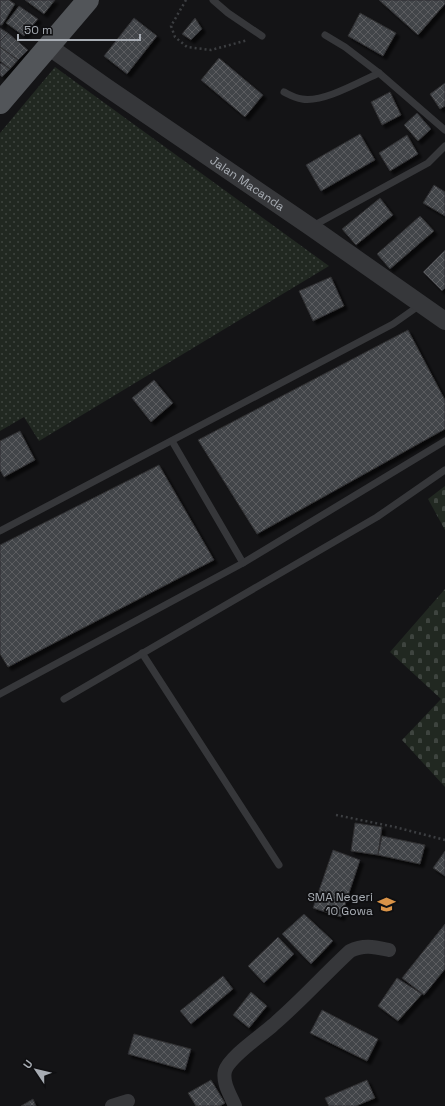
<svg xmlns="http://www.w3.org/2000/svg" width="445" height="1106" viewBox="0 0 445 1106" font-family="'Space Grotesk',sans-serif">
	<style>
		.cemetery { fill: url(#cemetery-stones) }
		.park { fill: url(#park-dots) }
		.building { fill: url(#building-cross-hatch); stroke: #2f2f31; filter: url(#shadow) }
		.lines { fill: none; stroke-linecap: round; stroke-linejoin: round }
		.path { stroke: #3c3e41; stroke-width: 2.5; stroke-dasharray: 2 3; stroke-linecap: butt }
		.service { stroke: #36373a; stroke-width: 7 }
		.minor { stroke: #36373a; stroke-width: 14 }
		.tertiary { stroke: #36373a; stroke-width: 18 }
		.primary { stroke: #525559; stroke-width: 22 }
		.labels { text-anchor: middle; stroke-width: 3.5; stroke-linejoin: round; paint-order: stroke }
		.street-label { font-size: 12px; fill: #a8adb4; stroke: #0f0f11 }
		.poi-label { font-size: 12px; fill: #a8adb4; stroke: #0f0f11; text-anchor: end }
	</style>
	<defs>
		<pattern id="cemetery-stones" width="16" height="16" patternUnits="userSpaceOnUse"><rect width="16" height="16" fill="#212821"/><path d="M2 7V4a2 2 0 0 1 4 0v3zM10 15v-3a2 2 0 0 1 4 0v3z" fill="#3e443f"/></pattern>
		<pattern id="park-dots" width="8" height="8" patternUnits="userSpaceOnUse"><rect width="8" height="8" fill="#212821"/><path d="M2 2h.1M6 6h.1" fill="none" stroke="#3e443f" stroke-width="1.8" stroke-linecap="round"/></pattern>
		<pattern id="building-cross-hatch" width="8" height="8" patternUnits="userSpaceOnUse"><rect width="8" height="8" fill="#434548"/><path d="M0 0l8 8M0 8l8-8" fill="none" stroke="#5b5d60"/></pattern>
		<filter id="shadow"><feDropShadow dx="3.5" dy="3.5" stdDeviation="1" flood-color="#0009"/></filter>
	</defs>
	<rect width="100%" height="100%" fill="#141416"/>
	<g class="cemetery">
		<polygon points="445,486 445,530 428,499"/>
		<polygon points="445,589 445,787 402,740 441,699 390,652"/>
	</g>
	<polygon class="park" points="55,67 329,266 39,441 24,417 0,431 0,133"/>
	<g class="building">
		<polygon points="0,0 9,0 15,4 2,25 0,25"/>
		<polygon points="25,0 55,0 44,14"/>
		<polygon points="379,0 445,0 445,4 418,35"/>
		<polygon points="19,6 38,19 24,36 6,23"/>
		<polygon points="360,13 396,33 383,56 348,36"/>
		<polygon points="134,18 157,36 127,74 104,56"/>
		<polygon points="195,18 202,29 191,40 182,34"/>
		<polygon points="0,28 8,33 0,41"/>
		<polygon points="8,33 28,50 18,60 0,47 0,41"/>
		<polygon points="0,47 18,60 10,69 0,61"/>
		<polygon points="219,58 263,95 245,117 201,80"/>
		<polygon points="1,63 10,69 2,77 0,75 0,64"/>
		<polygon points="445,83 445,106 440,109 430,94"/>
		<polygon points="390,92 401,115 382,125 371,102"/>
		<polygon points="417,113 431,129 418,141 404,125"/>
		<polygon points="360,134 375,160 321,191 306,165"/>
		<polygon points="407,135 418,154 390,171 379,153"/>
		<polygon points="434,185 445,192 445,216 423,203"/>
		<polygon points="380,198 393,215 356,245 342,229"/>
		<polygon points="420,216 434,231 390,269 377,254"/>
		<polygon points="445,250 445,288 442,291 423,272"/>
		<polygon points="331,277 344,306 313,321 299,291"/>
		<polygon points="408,330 445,400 445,429 257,534 198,440"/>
		<polygon points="154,380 173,403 151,422 132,398"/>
		<polygon points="20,431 35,460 4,477 0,470 0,441"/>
		<polygon points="159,465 214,560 8,667 0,654 0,545"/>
		<polygon points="355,823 382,827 378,855 351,851"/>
		<polygon points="382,836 425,845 420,864 378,855"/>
		<polygon points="333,850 360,860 341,917 313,908"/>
		<polygon points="445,851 445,876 433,868"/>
		<polygon points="304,914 333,941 311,964 282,934"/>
		<polygon points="445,924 445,969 424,995 402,978"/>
		<polygon points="278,937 294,954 264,983 248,966"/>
		<polygon points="223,976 233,989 191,1024 180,1011"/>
		<polygon points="397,978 422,994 398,1021 378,1006"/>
		<polygon points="251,992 267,1006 249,1028 233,1015"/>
		<polygon points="322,1010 378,1039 367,1061 310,1033"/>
		<polygon points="134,1034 191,1049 185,1070 128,1054"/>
		<polygon points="211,1080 225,1103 220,1106 196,1106 188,1093"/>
		<polygon points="367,1080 375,1098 356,1106 329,1106 325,1098"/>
		<polygon points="33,1099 36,1106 21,1106"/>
	</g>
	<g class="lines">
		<g class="path">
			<polyline points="186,0 171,26 175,37 187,47 211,50 248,40"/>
			<polyline points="336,815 395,827 445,840"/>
		</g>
		<g class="service">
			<polyline points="213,0 228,13 262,36"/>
			<polyline points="325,35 345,47 379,73 445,130"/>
			<path d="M284,92C290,95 295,98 302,99C323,103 359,82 379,73"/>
			<polyline points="311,227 428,163 445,146"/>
			<polyline points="172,441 243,563"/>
			<polyline points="0,531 393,324 420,305"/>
			<polyline points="142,653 279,865"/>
			<polyline points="0,694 243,563 445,441"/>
			<polyline points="64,699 377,517 445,470"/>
		</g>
		<g class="minor">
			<polyline points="112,1106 128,1101"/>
			<path d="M235,1106C231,1096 222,1083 225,1071C229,1057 261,1036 273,1025C300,1002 324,975 350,951C364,944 375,947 389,950"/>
		</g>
		<path class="tertiary" id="s1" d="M48,46L106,87L311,227L445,321"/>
		<polyline class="primary" points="0,103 88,0"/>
	</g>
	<defs>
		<symbol id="school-bare" viewBox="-9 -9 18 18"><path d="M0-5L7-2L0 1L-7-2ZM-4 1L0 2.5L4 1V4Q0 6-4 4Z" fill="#da9448" stroke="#0f0f11" stroke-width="2.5" paint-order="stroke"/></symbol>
	</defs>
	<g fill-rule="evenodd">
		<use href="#school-bare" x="374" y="892" width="25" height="25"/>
	</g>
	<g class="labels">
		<g class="street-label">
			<text dy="4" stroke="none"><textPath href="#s1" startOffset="242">Jalan Macanda</textPath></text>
		</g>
		<g class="poi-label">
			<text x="373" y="901">SMA Negeri<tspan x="373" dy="14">10 Gowa</tspan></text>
		</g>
	</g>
	<g transform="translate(36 1070) rotate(305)" stroke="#0f0f11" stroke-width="3" paint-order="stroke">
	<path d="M0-3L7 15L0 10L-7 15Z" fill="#a8adb4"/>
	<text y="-6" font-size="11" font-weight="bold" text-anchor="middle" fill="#a8adb4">U</text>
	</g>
	<path d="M18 34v6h122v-6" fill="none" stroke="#a8adb4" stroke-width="2"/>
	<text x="24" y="34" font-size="12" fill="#a8adb4" stroke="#0f0f11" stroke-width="3" paint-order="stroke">50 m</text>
</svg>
